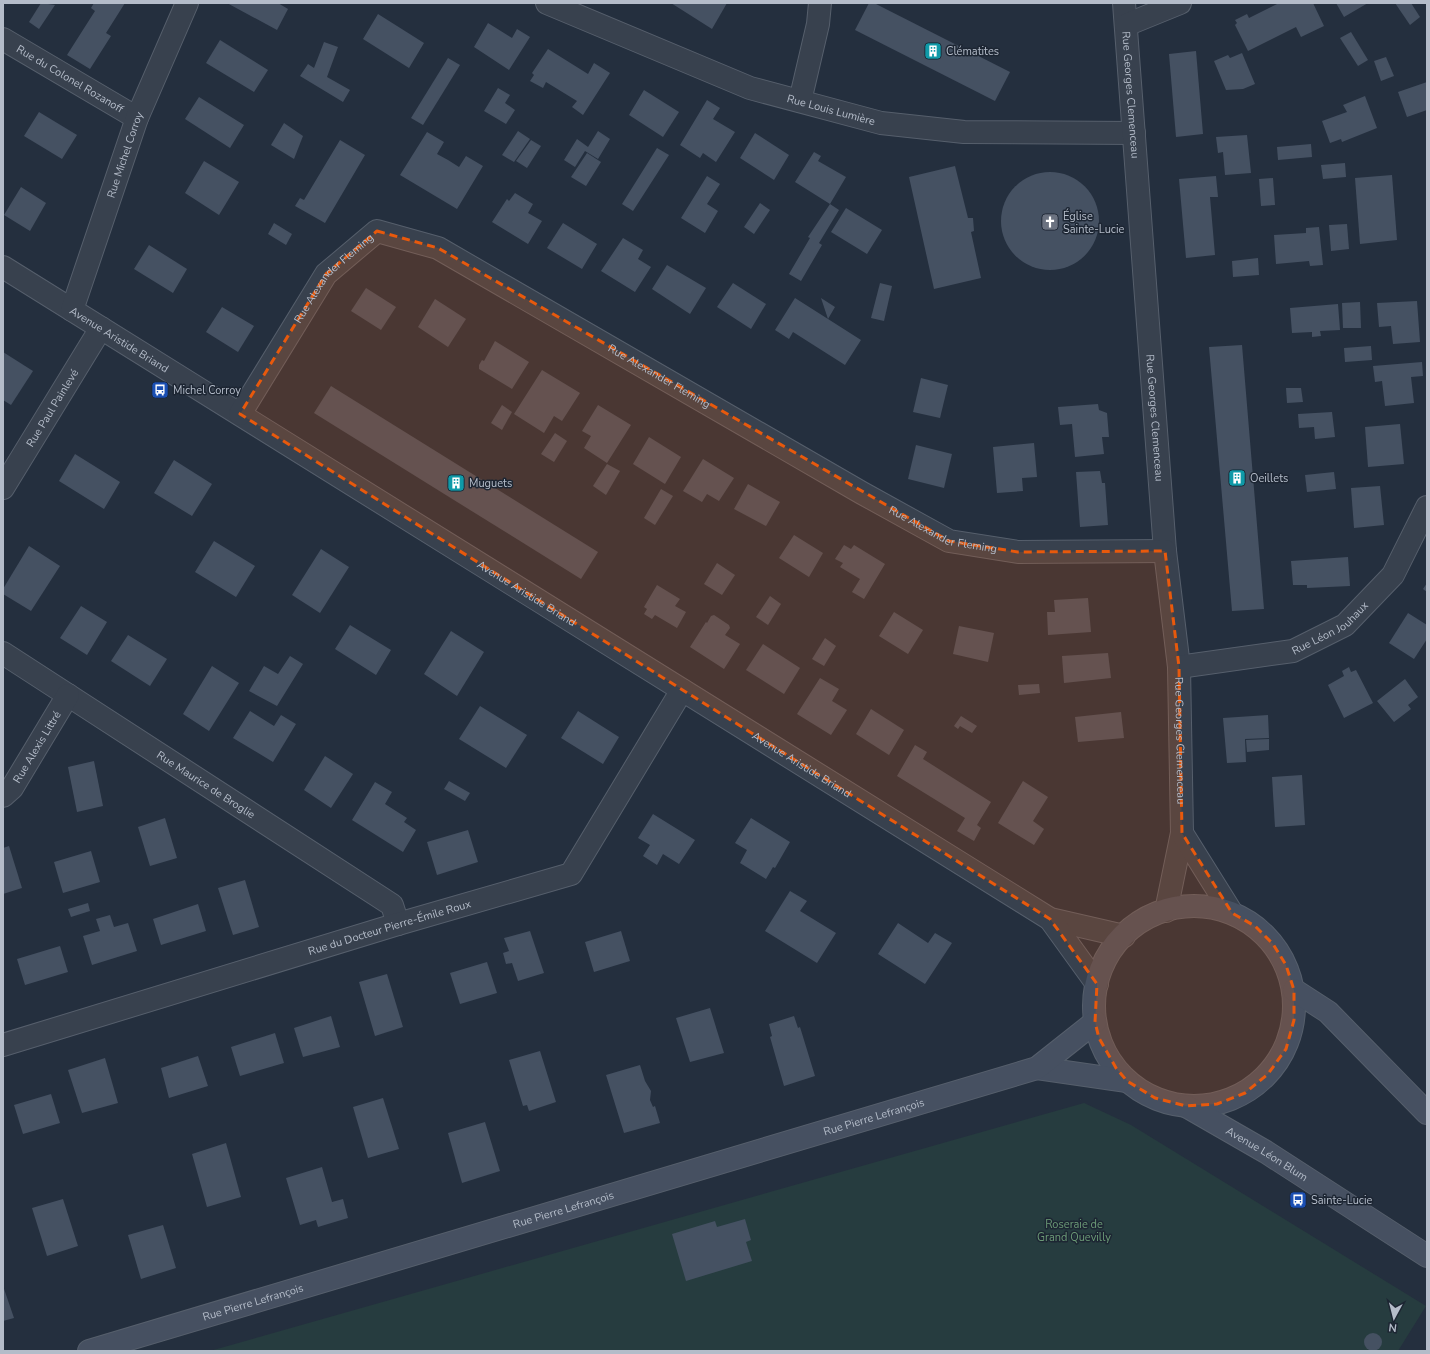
<svg xmlns="http://www.w3.org/2000/svg" width="1430" height="1354" viewBox="0 0 1430 1354" font-family="'Nunito Sans',sans-serif">
	<style>
		.green { fill: #263c3f }
		.building { fill: #455162 }
		.lines { fill: none; stroke-linecap: round; stroke-linejoin: round }
		.street-casing { stroke: #565f6c; stroke-width: 24 }
		.secondary-casing { stroke: #565f6c; stroke-width: 24 }
		.street { stroke: #38414e; stroke-width: 22 }
		.secondary { stroke: #465061; stroke-width: 22 }
		.marked { fill: #e8590c; fill-opacity: 0.2; stroke: #e8590c; stroke-width: 3; stroke-dasharray: 8 5; stroke-linejoin: round }
		.labels { text-anchor: middle; stroke-width: 3; stroke-linejoin: round; paint-order: stroke }
		.poi-label { font-size: 11px; fill: #b4bcc9; stroke: #1d2633; text-anchor: start }
		.street-label { font-size: 11px; fill: #b4bcc9; stroke: #1d2633 }
		.park-label { font-size: 11px; fill: #6b9a76; stroke: #1d2633 }
	</style>
	<rect width="100%" height="100%" fill="#242f3e"/>
	<polygon class="green" points="1084,1103 1131,1125 1426,1306 1398,1351 210,1351"/>
	<g class="building">
		<polygon points="41,3 55,5 39,29 29,22"/>
		<polygon points="94,3 125,3 106,33 111,36 90,69 67,55 95,11 91,8"/>
		<polygon points="227,3 278,3 288,9 277,30"/>
		<polygon points="671,3 727,3 712,29"/>
		<polygon points="869,3 874,3 1010,72 995,101 855,30"/>
		<polygon points="1279,3 1313,3 1324,26 1301,37 1296,27 1248,51 1235,25 1237,23 1235,20 1247,14 1249,18"/>
		<polygon points="1336,3 1368,3 1344,17"/>
		<polygon points="1395,3 1411,3 1420,17 1410,25"/>
		<polygon points="378,14 424,43 409,68 363,39"/>
		<polygon points="488,23 512,38 517,29 530,37 509,70 474,47"/>
		<polygon points="1351,32 1368,60 1358,66 1340,38"/>
		<polygon points="220,40 268,70 254,92 206,63"/>
		<polygon points="324,42 338,47 327,77 350,90 343,102 300,76 308,64 314,68"/>
		<polygon points="548,49 588,74 594,63 610,73 583,115 572,107 577,101 546,82 543,88 530,81 534,75 532,73"/>
		<polygon points="1196,51 1203,134 1176,137 1169,54"/>
		<polygon points="1242,53 1255,84 1243,89 1226,90 1214,61 1228,55 1230,58"/>
		<polygon points="1386,57 1394,76 1381,81 1374,61"/>
		<polygon points="448,58 460,65 423,125 411,118"/>
		<polygon points="1427,82 1427,110 1407,117 1398,92"/>
		<polygon points="498,88 510,95 505,103 515,110 506,124 484,111"/>
		<polygon points="644,90 679,112 663,137 629,115"/>
		<polygon points="1365,96 1377,128 1342,142 1341,139 1330,143 1322,121 1347,112 1343,105"/>
		<polygon points="199,97 244,125 230,148 185,119"/>
		<polygon points="707,100 720,108 713,119 735,132 716,162 703,153 700,158 680,145"/>
		<polygon points="39,112 77,135 62,159 24,136"/>
		<polygon points="284,123 303,136 294,159 271,145"/>
		<polygon points="518,131 530,139 514,162 502,155"/>
		<polygon points="598,131 610,139 598,159 585,151 575,167 564,160 577,139 588,147"/>
		<polygon points="427,132 444,142 437,154 448,160 459,167 466,156 483,166 457,209 400,175"/>
		<polygon points="755,133 789,155 774,180 740,158"/>
		<polygon points="1247,135 1251,173 1225,175 1223,152 1218,153 1216,137"/>
		<polygon points="340,140 365,155 325,223 295,206 300,198 304,200"/>
		<polygon points="531,140 541,146 527,168 516,161"/>
		<polygon points="1311,144 1312,157 1278,160 1277,147"/>
		<polygon points="657,148 669,155 633,211 622,204"/>
		<polygon points="814,152 821,156 818,161 846,177 830,204 839,210 819,243 822,245 801,281 789,274 810,238 808,237 830,204 795,182"/>
		<polygon points="587,153 601,162 586,186 571,177"/>
		<polygon points="204,161 239,182 219,215 185,193"/>
		<polygon points="1345,163 1346,177 1323,179 1321,165"/>
		<polygon points="955,166 968,218 973,218 974,231 971,232 981,278 934,289 909,177"/>
		<circle cx="1050" cy="221" r="49"/>
		<polygon points="1392,175 1397,240 1360,244 1355,178"/>
		<polygon points="707,176 720,184 707,204 718,211 705,233 681,218"/>
		<polygon points="1216,176 1218,197 1210,197 1215,255 1186,258 1179,179"/>
		<polygon points="1273,178 1275,205 1261,206 1259,179"/>
		<polygon points="21,187 46,203 30,231 4,215"/>
		<polygon points="515,193 533,204 528,213 542,221 528,244 492,222 507,199 509,201"/>
		<polygon points="760,203 770,210 754,234 744,227"/>
		<polygon points="846,208 882,230 867,254 831,232"/>
		<polygon points="274,223 292,234 286,245 268,234"/>
		<polygon points="563,223 597,244 582,269 547,248"/>
		<polygon points="1347,224 1349,249 1331,251 1329,225"/>
		<polygon points="1319,227 1323,265 1310,266 1309,261 1276,264 1274,235 1306,233 1306,228"/>
		<polygon points="623,238 643,250 638,259 651,267 635,292 601,271"/>
		<polygon points="149,245 187,269 173,293 134,269"/>
		<polygon points="1258,258 1259,275 1233,277 1232,261"/>
		<polygon points="667,265 706,288 690,314 652,289"/>
		<polygon points="733,283 766,304 751,329 717,307"/>
		<polygon points="880,283 892,286 884,321 871,318"/>
		<polygon points="366,288 396,307 381,330 351,311"/>
		<polygon points="795,298 828,319 821,298 835,307 828,319 861,340 845,365 793,332 789,339 775,330"/>
		<polygon points="435,299 466,319 448,347 418,327"/>
		<polygon points="1417,301 1420,342 1393,344 1391,326 1379,327 1377,303"/>
		<polygon points="1360,302 1361,328 1343,328 1342,303"/>
		<polygon points="1338,304 1340,330 1320,331 1321,336 1312,337 1312,332 1292,333 1290,308"/>
		<polygon points="222,307 254,326 238,352 206,332"/>
		<polygon points="495,341 529,362 512,389 479,369 479,365 482,360 484,361"/>
		<polygon points="1242,345 1264,609 1232,611 1209,347"/>
		<polygon points="1371,346 1372,360 1345,362 1344,348"/>
		<polygon points="3,352 33,371 11,405 3,400"/>
		<polygon points="1422,362 1423,376 1411,377 1414,403 1385,406 1382,381 1375,382 1373,366"/>
		<polygon points="542,370 580,393 562,421 554,416 544,433 514,414"/>
		<polygon points="921,378 948,385 940,418 913,412"/>
		<polygon points="331,386 598,552 581,579 314,413"/>
		<polygon points="1286,388 1301,388 1303,402 1287,403"/>
		<polygon points="1098,404 1099,410 1107,413 1109,437 1102,437 1104,454 1075,457 1072,424 1060,425 1058,407"/>
		<polygon points="502,405 512,412 502,430 491,423"/>
		<polygon points="598,405 631,425 607,463 584,448 591,436 582,431"/>
		<polygon points="1332,412 1335,437 1315,439 1314,427 1299,428 1298,414"/>
		<polygon points="1400,424 1404,464 1368,467 1365,427"/>
		<polygon points="555,433 567,441 554,462 541,454"/>
		<polygon points="649,437 681,457 665,484 633,464"/>
		<polygon points="1034,443 1037,477 1022,478 1023,491 997,493 993,447"/>
		<polygon points="916,445 952,454 944,488 908,479"/>
		<polygon points="75,454 120,482 104,509 59,481"/>
		<polygon points="703,459 734,478 719,501 707,494 702,502 683,491"/>
		<polygon points="174,460 212,484 192,516 154,493"/>
		<polygon points="607,464 620,471 606,495 593,486"/>
		<polygon points="1100,471 1102,483 1105,483 1108,525 1080,527 1076,472"/>
		<polygon points="1334,472 1336,489 1307,492 1305,475"/>
		<polygon points="748,484 780,502 766,526 734,509"/>
		<polygon points="1380,486 1384,525 1354,528 1351,488"/>
		<polygon points="661,489 673,496 655,525 644,518"/>
		<polygon points="794,535 823,553 809,577 779,558"/>
		<polygon points="214,541 255,566 236,597 195,572"/>
		<polygon points="844,545 851,549 854,545 885,564 864,599 852,592 860,579 840,567 843,563 835,559"/>
		<polygon points="29,546 60,566 31,611 3,594 3,589"/>
		<polygon points="321,549 349,567 320,613 292,595"/>
		<polygon points="1348,557 1350,586 1307,588 1307,585 1293,585 1291,561"/>
		<polygon points="717,563 735,575 722,595 704,584"/>
		<polygon points="1427,583 1427,592 1423,589"/>
		<polygon points="657,585 680,599 675,606 686,612 677,628 655,615 652,619 644,614 647,609 644,607"/>
		<polygon points="770,596 781,604 768,625 756,617"/>
		<polygon points="1088,598 1091,632 1048,635 1047,612 1055,612 1054,600"/>
		<polygon points="81,606 107,622 87,655 60,638"/>
		<polygon points="894,612 923,630 908,654 879,636"/>
		<polygon points="1408,613 1427,625 1427,639 1414,659 1389,643"/>
		<polygon points="714,615 729,625 730,628 725,635 740,644 724,669 690,647 706,622 707,623 711,616"/>
		<polygon points="350,625 391,650 376,675 335,649"/>
		<polygon points="959,626 994,633 988,662 953,654"/>
		<polygon points="451,631 484,652 457,696 424,674"/>
		<polygon points="128,635 167,659 150,686 111,661"/>
		<polygon points="825,638 836,646 824,666 812,659"/>
		<polygon points="763,644 800,668 784,694 746,670"/>
		<polygon points="1108,653 1111,678 1064,683 1062,656"/>
		<polygon points="290,656 303,664 277,706 249,691 264,666 278,674"/>
		<polygon points="212,666 239,683 209,731 183,714"/>
		<polygon points="1349,667 1351,672 1356,670 1373,703 1344,718 1328,685 1344,676 1342,671"/>
		<polygon points="820,678 839,689 832,701 847,710 831,735 797,714"/>
		<polygon points="1405,679 1418,697 1408,705 1411,709 1394,722 1377,701"/>
		<polygon points="1039,684 1040,693 1019,695 1018,685"/>
		<polygon points="480,706 527,735 506,768 459,739"/>
		<polygon points="871,709 904,730 889,755 856,734"/>
		<polygon points="250,711 274,726 281,715 296,724 273,762 233,738"/>
		<polygon points="578,711 619,737 603,764 561,738"/>
		<polygon points="1121,712 1124,738 1078,742 1075,717"/>
		<polygon points="1268,715 1269,738 1245,739 1246,762 1227,763 1223,718"/>
		<polygon points="961,716 977,726 972,733 960,726 958,729 954,726"/>
		<polygon points="1269,739 1269,750 1247,752 1246,740"/>
		<polygon points="915,745 927,752 923,759 991,802 977,825 981,828 974,841 957,831 965,818 897,776"/>
		<polygon points="325,756 353,774 331,808 304,790"/>
		<polygon points="94,761 103,806 77,812 68,767"/>
		<polygon points="1302,775 1305,825 1275,827 1272,777"/>
		<polygon points="449,781 470,793 465,801 444,789"/>
		<polygon points="1023,781 1048,797 1033,821 1044,829 1034,845 998,823"/>
		<polygon points="375,782 392,792 385,804 407,818 404,822 416,830 403,852 352,820"/>
		<polygon points="653,814 695,840 679,864 663,854 657,865 643,856 650,845 638,838"/>
		<polygon points="165,818 177,858 150,866 138,827"/>
		<polygon points="751,818 790,842 775,868 773,867 766,879 740,863 747,850 735,843"/>
		<polygon points="468,830 478,862 437,875 427,842"/>
		<polygon points="9,846 22,888 3,894 3,848"/>
		<polygon points="91,851 100,882 63,893 54,862"/>
		<polygon points="245,880 259,927 233,935 218,888"/>
		<polygon points="790,891 807,901 800,911 836,933 817,963 765,931"/>
		<polygon points="88,903 90,911 71,917 68,909"/>
		<polygon points="198,904 206,931 161,945 153,919"/>
		<polygon points="110,915 114,927 128,923 137,951 92,965 83,936 100,931 96,919"/>
		<polygon points="898,923 928,943 935,933 952,943 925,984 878,954"/>
		<polygon points="530,931 544,973 518,981 512,963 506,964 503,953 509,951 504,938"/>
		<polygon points="621,931 630,961 594,972 585,942"/>
		<polygon points="60,946 68,972 25,985 17,959"/>
		<polygon points="487,962 497,993 460,1004 450,973"/>
		<polygon points="387,974 403,1027 375,1036 359,982"/>
		<polygon points="710,1008 724,1053 690,1062 676,1018"/>
		<polygon points="331,1016 340,1047 303,1057 294,1028"/>
		<polygon points="794,1016 798,1028 800,1027 815,1076 784,1086 770,1037 772,1036 769,1024"/>
		<polygon points="275,1033 284,1063 240,1076 231,1047"/>
		<polygon points="540,1051 556,1102 529,1111 527,1105 523,1106 509,1060"/>
		<polygon points="198,1056 208,1086 169,1098 161,1068"/>
		<polygon points="105,1058 118,1103 82,1113 68,1070"/>
		<polygon points="640,1065 645,1081 651,1091 650,1100 653,1107 655,1106 660,1123 624,1133 606,1075"/>
		<polygon points="51,1094 60,1123 23,1134 14,1105"/>
		<polygon points="383,1098 399,1149 368,1158 353,1107"/>
		<polygon points="485,1122 500,1171 462,1183 448,1133"/>
		<polygon points="226,1143 241,1197 207,1207 192,1154"/>
		<polygon points="322,1167 332,1202 343,1199 348,1218 318,1227 316,1220 300,1225 286,1178"/>
		<polygon points="63,1199 78,1246 47,1256 32,1208"/>
		<polygon points="745,1219 751,1240 746,1242 752,1261 686,1281 672,1234 715,1221 717,1227"/>
		<polygon points="163,1225 176,1268 141,1279 128,1235"/>
		<polygon points="3,1286 14,1318 3,1321"/>
		<circle cx="1373" cy="1342" r="9"/>
	</g>
	<g class="lines">
		<defs>
			<g id="street">
				<path id="s1" d="M547,3L750,88L881,123L964,132L1134,133"/>
				<path id="s2" d="M1124,3L1165,551L1179,667L1182,833L1166,911"/>
				<polyline points="1126,25 1180,3"/>
				<path id="s3" d="M3,39L137,118"/>
				<polyline points="800,101 818,24 820,3"/>
				<path id="s4" d="M3,267L1050,919L1124,936"/>
				<path id="s5" d="M72,310L137,118L187,3"/>
				<path id="s6" d="M240,414L326,274L377,231L438,248L862,493L949,541L1018,552L1165,551"/>
				<path id="s7" d="M3,488L101,328"/>
				<path id="s8" d="M3,653L392,905L398,924"/>
				<path id="s9" d="M1179,667L1293,651L1345,625L1393,575L1427,507"/>
				<path id="s10" d="M3,796L12,788L68,695"/>
				<polyline points="1182,833 1232,913"/>
				<polyline points="1050,919 1097,984"/>
				<path id="s11" d="M3,1045L398,924L571,874L682,690"/>
			</g>
			<g id="secondary">
				<circle cx="1194" cy="1006" r="100"/>
				<polyline points="1294,990 1328,1012 1427,1113"/>
				<polyline points="1037,1068 1127,1081"/>
				<path id="s12" d="M1186,1106L1266,1152L1427,1256"/>
				<path id="s13" d="M89,1351L1037,1068L1095,1022"/>
			</g>
		</defs>
		<use href="#street" class="street-casing"/>
		<use href="#secondary" class="secondary-casing"/>
		<use href="#street" class="street"/>
		<use href="#secondary" class="secondary"/>
	</g>
	<path class="marked" d="M377,231L438,248L949,541L1018,552L1165,551L1179,667L1182,833L1232,913L1255,926L1273,944L1286,965L1294,990V1020L1286,1049L1268,1074L1245,1093L1217,1104L1186,1106L1155,1098L1127,1081L1116,1068L1099,1038L1095,1022L1097,984L1050,919L240,414L326,274Z"/>
	<defs>
		<symbol id="building-square" viewBox="-11 -11 22 22"><rect x="-9" y="-9" width="18" height="18" rx="4" fill="#0f9aa8" stroke="#1d2633"/><path d="M-4-6H4V6H1V3H-1V6H-4ZM-2.5-4.3h1.7v1.8h-1.7ZM.8-4.3h1.7v1.8H.8ZM-2.5-1h1.7V.8h-1.7ZM.8-1h1.7V.8H.8Z" fill="#fff"/></symbol>
		<symbol id="church-square" viewBox="-11 -11 22 22"><rect x="-9" y="-9" width="18" height="18" rx="4" fill="#6b7280" stroke="#1d2633"/><path d="M-1.2-6h2.4v3.5h3.3v2.4h-3.3V6h-2.4V-.1h-3.3v-2.4h3.3Z" fill="#fff"/></symbol>
		<symbol id="bus-square" viewBox="-11 -11 22 22"><rect x="-9" y="-9" width="18" height="18" rx="4" fill="#1a4fb4" stroke="#1d2633"/><path d="M-5-6H5V4H4V6H2V4H-2V6H-4V4H-5ZM-3.5-4V0h7V-4ZM-3.5 1.2v1.5H-2V1.2ZM2 1.2v1.5H3.5V1.2Z" fill="#fff"/></symbol>
	</defs>
	<g fill-rule="evenodd">
		<use href="#building-square" x="923" y="41" width="20" height="20"/>
		<use href="#church-square" x="1040" y="212" width="20" height="20"/>
		<use href="#bus-square" x="150" y="380" width="20" height="20"/>
		<use href="#building-square" x="1227" y="468" width="20" height="20"/>
		<use href="#building-square" x="446" y="473" width="20" height="20"/>
		<use href="#bus-square" x="1288" y="1190" width="20" height="20"/>
	</g>
	<g class="labels">
		<g class="poi-label">
			<text x="946" y="55">Clématites</text>
			<text x="1063" y="220">Église<tspan x="1063" dy="13">Sainte-Lucie</tspan></text>
			<text x="173" y="394">Michel Corroy</text>
			<text x="1250" y="482">Oeillets</text>
			<text x="469" y="487">Muguets</text>
			<text x="1311" y="1204">Sainte-Lucie</text>
		</g>
		<g class="street-label">
			<text dy="4" stroke="none"><textPath href="#s3" startOffset="78">Rue du Colonel Rozanoff</textPath></text>
			<text dy="4" stroke="none"><textPath href="#s2" startOffset="92">Rue Georges Clemenceau</textPath></text>
			<text dy="4" stroke="none"><textPath href="#s1" startOffset="304">Rue Louis Lumière</textPath></text>
			<text dy="4" stroke="none"><textPath href="#s5" startOffset="164">Rue Michel Corroy</textPath></text>
			<text dy="4" stroke="none"><textPath href="#s6" startOffset="166">Rue Alexander Fleming</textPath></text>
			<text dy="4" stroke="none"><textPath href="#s4" startOffset="137">Avenue Aristide Briand</textPath></text>
			<text dy="4" stroke="none"><textPath href="#s6" startOffset="550">Rue Alexander Fleming</textPath></text>
			<text dy="4" stroke="none"><textPath href="#s7" startOffset="94">Rue Paul Painlevé</textPath></text>
			<text dy="4" stroke="none"><textPath href="#s2" startOffset="416">Rue Georges Clemenceau</textPath></text>
			<text dy="4" stroke="none"><textPath href="#s6" startOffset="874">Rue Alexander Fleming</textPath></text>
			<text dy="4" stroke="none"><textPath href="#s4" startOffset="617">Avenue Aristide Briand</textPath></text>
			<text dy="4" stroke="none"><textPath href="#s9" startOffset="159">Rue Léon Jouhaux</textPath></text>
			<text dy="4" stroke="none"><textPath href="#s2" startOffset="740">Rue Georges Clemenceau</textPath></text>
			<text dy="4" stroke="none"><textPath href="#s10" startOffset="60">Rue Alexis Littré</textPath></text>
			<text dy="4" stroke="none"><textPath href="#s4" startOffset="941">Avenue Aristide Briand</textPath></text>
			<text dy="4" stroke="none"><textPath href="#s8" startOffset="242">Rue Maurice de Broglie</textPath></text>
			<text dy="4" stroke="none"><textPath href="#s11" startOffset="404">Rue du Docteur Pierre-Émile Roux</textPath></text>
			<text dy="4" stroke="none"><textPath href="#s13" startOffset="819">Rue Pierre Lefrançois</textPath></text>
			<text dy="4" stroke="none"><textPath href="#s12" startOffset="94">Avenue Léon Blum</textPath></text>
			<text dy="4" stroke="none"><textPath href="#s13" startOffset="495">Rue Pierre Lefrançois</textPath></text>
			<text dy="4" stroke="none"><textPath href="#s13" startOffset="171">Rue Pierre Lefrançois</textPath></text>
		</g>
		<g class="park-label">
			<text x="1074" y="1228">Roseraie de<tspan x="1074" dy="13">Grand Quevilly</tspan></text>
		</g>
	</g>
	<rect width="1430" height="1354" fill="none" stroke="#b4bcc9" stroke-width="8"/>
	<g transform="translate(1394 1318) rotate(187)" stroke="#1d2633" stroke-width="3" paint-order="stroke">
	<path d="M0-3L7 15L0 10L-7 15Z" fill="#b4bcc9"/>
	<text y="-6" font-size="11" font-weight="bold" text-anchor="middle" fill="#b4bcc9">N</text>
	</g>
</svg>
